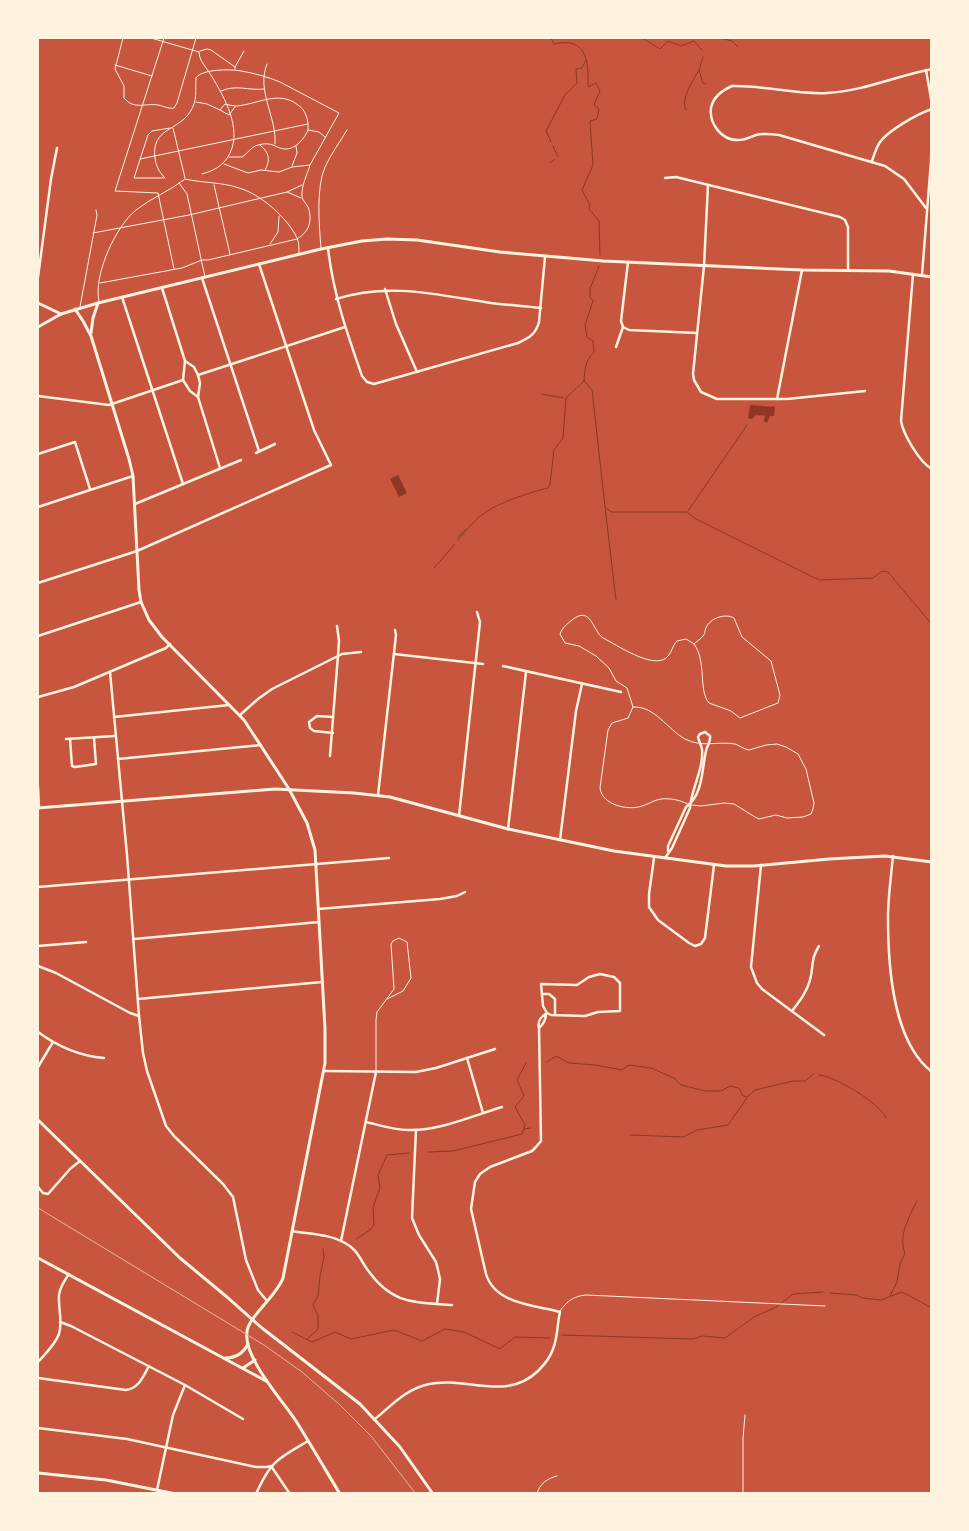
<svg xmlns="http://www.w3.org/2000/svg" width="969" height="1531" viewBox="0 0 969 1531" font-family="Jost,sans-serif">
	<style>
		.water { fill: #8f3625 }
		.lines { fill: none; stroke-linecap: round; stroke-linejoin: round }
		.stream { stroke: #8f3625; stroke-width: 1 }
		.canal { stroke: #8f3625; stroke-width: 4.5 }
		.service { stroke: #fff3e0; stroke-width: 1 }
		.minor { stroke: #fff3e0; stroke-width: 2.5 }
		.tertiary { stroke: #fff3e0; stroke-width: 3 }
		.secondary { stroke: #fff3e0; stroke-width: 3 }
		.rail { stroke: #e9b49f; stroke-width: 1 }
	</style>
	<rect width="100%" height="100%" fill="#c8553d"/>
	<g class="water">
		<polygon points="750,405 775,407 774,416 756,415 752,419 748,418"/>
		<polygon points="398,475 407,493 399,497 390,479"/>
	</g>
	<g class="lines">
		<g class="stream">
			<path d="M551,38L554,44C559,43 565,42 570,43C590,47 588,72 588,87L596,83L600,91L594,105L599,109L597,119L590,121L593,165L582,190L590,205L589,209L599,221L600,255"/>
			<polyline points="635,38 642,38 660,49 668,41 681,46 694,41 702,50"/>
			<polyline points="720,38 732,41 738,47"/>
			<polyline points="703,57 699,70 703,83 706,84"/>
			<path d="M686,110C680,99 693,81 699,70"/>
			<polyline points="551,142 546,131 565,95 577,83 576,69 582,68 586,60"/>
			<polyline points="553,146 558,157"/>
			<polyline points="550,163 555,159"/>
			<path d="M599,266L590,289V297L593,301L585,325L587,337L593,341L594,352C585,362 585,368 584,381L592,390L605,507L611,512H687L696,519L819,580L873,578L882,571L888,572L929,621L932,622"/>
			<polyline points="541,394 564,398"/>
			<polyline points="605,507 616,600"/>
			<polyline points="688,511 747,425"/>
			<polyline points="458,537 466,529"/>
			<path d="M458,540C467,530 475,519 486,512C500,502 531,492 548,488L550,484L554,450L563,438L566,398L584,381"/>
			<polyline points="434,568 455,544"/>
			<polyline points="547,1062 556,1056 569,1063 595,1065 622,1070 629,1065 651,1068 674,1078 681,1085 705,1091 721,1091 730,1086 739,1088 743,1096 747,1097 755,1090 793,1081 805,1081 814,1074"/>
			<path d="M819,1075C835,1076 880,1103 886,1118"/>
			<polyline points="524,1129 531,1128"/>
			<polyline points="630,1135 683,1137 697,1130 728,1125 747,1098"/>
			<polyline points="428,1152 453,1151 522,1134 525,1125 515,1107 524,1096 517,1080 526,1063"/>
			<polyline points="356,1239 370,1230 374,1225 373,1207 380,1188 378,1175 387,1155 409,1153"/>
			<polyline points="830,1293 857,1295 862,1298 881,1300 902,1292 932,1308"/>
			<path d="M890,1296L897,1282L900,1264L905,1253C898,1236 909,1217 917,1201"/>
			<polyline points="292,1332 312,1342 335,1332 351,1339 394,1330 422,1341 445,1329 464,1332 500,1349 515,1337 550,1338"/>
			<polyline points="561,1335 693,1339 702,1336 725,1338 754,1317 776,1307 793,1294 823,1292"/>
			<polyline points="307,1339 318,1329 318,1315 313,1305 318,1296 320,1276 324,1257 323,1249"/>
		</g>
		<polyline class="canal" points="766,420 768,414"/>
		<g class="service">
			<path d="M123,38L115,69L124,86V98C134,110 145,103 158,105C164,106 168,109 174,108L177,103L196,38"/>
			<polyline points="151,38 199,52"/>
			<polyline points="164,38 115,191 158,193 174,269"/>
			<polyline points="200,51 207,49 211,50 235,67 235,69"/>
			<path d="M199,52C199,60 205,66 209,72C222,93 240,123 232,148C227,163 217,170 202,174"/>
			<path d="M267,64C256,91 277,117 275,144"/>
			<polyline points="115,65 152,76"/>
			<polyline points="235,67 244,51"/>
			<path d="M221,91C237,84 248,91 264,89"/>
			<path d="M196,102L207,104L220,110L225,104C229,105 233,106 237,106C258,104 279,90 298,105C306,110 309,121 308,130"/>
			<polyline points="220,110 229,115 235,107"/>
			<polyline points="173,128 185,178"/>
			<path d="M260,145C269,152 271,160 265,170"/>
			<path d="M229,157H242C248,153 251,147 258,145C273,141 274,148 285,149C295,150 305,138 308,130L319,132L325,137"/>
			<polyline points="140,159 308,124"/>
			<polyline points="292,166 297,153 296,146"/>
			<polyline points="164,178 134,178 148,135 152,131 170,128"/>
			<path d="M165,178C159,172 156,166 155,158C151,128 178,131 190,112C198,100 195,91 196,78C201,69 231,69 241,71C254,73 268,77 280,82L339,113L310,165L292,167L279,172L261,170L248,173L224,164"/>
			<polyline points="179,183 187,194 205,277"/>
			<polyline points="214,185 230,254"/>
			<polyline points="287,192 302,185"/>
			<polyline points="93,233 189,215 287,192 301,198"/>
			<polyline points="270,244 278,232 279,216"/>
			<path d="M321,248C319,224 316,188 325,167C331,154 340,142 347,130"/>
			<path d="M100,283L182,268L202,260H208L297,239C309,232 313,220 308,207C306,203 303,201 302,197C301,186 307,175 310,165"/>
			<path d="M99,301C93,275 116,226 136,210C151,198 170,191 185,179C202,183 222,182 239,188C260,194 287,217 297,238C299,242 299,248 299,253"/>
			<polyline points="80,307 97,215 96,210"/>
			<path d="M633,707L628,718L612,723L608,730L600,788C602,805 628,811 642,806C649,804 654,800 661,799C671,798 679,800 688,804"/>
			<path d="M692,805L701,806L724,803L734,804L755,817L759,819L776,815L787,818L803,817L811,814L813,809L814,803L806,769L798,754L786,747L777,744L766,745L749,750C743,749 739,745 735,744C716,741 703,748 685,739C667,729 655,706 633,707L627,688L616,681L609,668L596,656L579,646L565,643L560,634C562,628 567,624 572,620C591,605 592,630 603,638C617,645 652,669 666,658C672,653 672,646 677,641L686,639L694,644C697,641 701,639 703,636C706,632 704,632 706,628C710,618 725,613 734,618L742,637L771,661L780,695L778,703L740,718L731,711L709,703C698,690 707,661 694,644"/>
			<polyline points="376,1071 376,1020 377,1012 394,989 391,944 393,941 399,938 407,942 411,978 403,991 387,999"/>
			<path d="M560,1311C567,1301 574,1296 586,1295L825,1306"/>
			<path d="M537,1494C539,1484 548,1478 557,1476"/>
			<polyline points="743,1494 743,1439 745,1415"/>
		</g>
		<g class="minor">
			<polyline points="926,70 932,104"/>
			<path d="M872,161C874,155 876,148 880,142C889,130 917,114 932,109"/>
			<polyline points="665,178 676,177 840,217 845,220 848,227 848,270"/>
			<polyline points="708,185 704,266 693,374 694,380 701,392 717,399 787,399 865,391"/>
			<path d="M926,208L904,179L885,166L779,135C771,134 764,133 756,135C750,137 744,141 737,140C721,140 709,123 711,108C713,97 723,90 732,86C764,85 795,95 827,93C864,91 896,76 932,69"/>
			<path d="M328,248C333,293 347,333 362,376L367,382L374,384L518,343C529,338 536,334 539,322L545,257"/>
			<path d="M913,274L901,421C903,434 920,463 932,469"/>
			<polyline points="922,275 931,161 932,125"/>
			<polyline points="38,277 51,179 57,148"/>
			<polyline points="202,278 259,451"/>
			<polyline points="162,288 185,361 183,380 190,391 198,397"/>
			<polyline points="385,289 396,324 417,372"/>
			<polyline points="122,297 183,484"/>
			<path d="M336,299C389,282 438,295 491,303C508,305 524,306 541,308"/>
			<polyline points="623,327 629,330 697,333"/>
			<polyline points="616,347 623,327 621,321 628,262"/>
			<polyline points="185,361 194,367 198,375 200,383 198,397 220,468"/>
			<polyline points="198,375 345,327"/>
			<polyline points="38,396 109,405 183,380"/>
			<polyline points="777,399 802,270"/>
			<polyline points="256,453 275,444"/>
			<polyline points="38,454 75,442 90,489"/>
			<polyline points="135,504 241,460"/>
			<polyline points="38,507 133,476"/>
			<polyline points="38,583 137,551 331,465 314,430 259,264"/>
			<polyline points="38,636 141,602"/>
			<polyline points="394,654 483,664"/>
			<polyline points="503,666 621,692"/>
			<polyline points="110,672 127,855 139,1016 143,1053 147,1071 166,1126 174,1136 223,1184 233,1197 246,1260 258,1290 267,1301"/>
			<polyline points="38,697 74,687 166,648 170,644"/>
			<polyline points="240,715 258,699 272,689 342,654 361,652"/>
			<polyline points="114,717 229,705"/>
			<polyline points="333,733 314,731 310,728 309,722 317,716 333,717"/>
			<polyline points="66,739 115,736"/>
			<polyline points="70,739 72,766 75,767 96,764 94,738"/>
			<polyline points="330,756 338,655 339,641 337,626"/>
			<polyline points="118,759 261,745"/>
			<polyline points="38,787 39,808"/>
			<polyline points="378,795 396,635 395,630"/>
			<polyline points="459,816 480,622 477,612"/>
			<polyline points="508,829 526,672"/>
			<polyline points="560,840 576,711 582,684"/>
			<path d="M893,856C891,877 888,898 888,918C888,965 892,1041 932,1072"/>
			<polyline points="654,858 649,894 649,907 658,920 689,943 695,946 701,944 705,938 714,865"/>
			<path d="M665,858L672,848L690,808C691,789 704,769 702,749C701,745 699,741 698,737L700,734L705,732L710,736C711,742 707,745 706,751C702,768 703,796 686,807L668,846V851"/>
			<polyline points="761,865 751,967 757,983 762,989 824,1035"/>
			<polyline points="38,887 389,858"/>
			<polyline points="318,909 440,899 457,896 465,892"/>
			<polyline points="134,939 319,922"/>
			<polyline points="38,946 86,942"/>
			<polyline points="38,966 56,973 130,1013 139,1016"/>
			<polygon points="600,974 614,977 620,983 620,1011 598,1012 585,1016 551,1015 547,1013 543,1006 541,984 577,985 589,977"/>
			<polyline points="542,994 549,994 555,999 555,1015"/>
			<polyline points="138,999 322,982"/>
			<path d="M792,1011C799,1002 807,992 810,980C814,966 810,960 819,946"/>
			<path d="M546,1014C546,1019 543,1025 539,1028C537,1020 542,1016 547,1013"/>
			<path d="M38,1032C57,1046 80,1056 104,1058"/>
			<polyline points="467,1058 483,1113"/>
			<polyline points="38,1067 53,1042"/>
			<polyline points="324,1071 416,1072 436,1068 495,1049"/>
			<path d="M366,1122C379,1125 394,1130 408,1130C439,1131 472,1116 502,1107"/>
			<polyline points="416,1130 412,1218 419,1235 436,1262 438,1270 440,1279 437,1304"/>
			<polyline points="38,1187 43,1193 48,1194 70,1169 80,1161"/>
			<path d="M292,1231C309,1234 330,1234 345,1243C357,1249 360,1259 367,1269C392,1305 414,1302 452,1305"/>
			<polyline points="341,1241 376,1072"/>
			<polyline points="60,1322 71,1326 185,1385 243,1419"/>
			<path d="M38,1362C45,1354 55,1345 59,1334C63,1321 58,1308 59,1295C60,1287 64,1281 69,1274"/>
			<path d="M38,1378L126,1390C139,1388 143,1377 149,1366"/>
			<path d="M375,1419C392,1405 406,1389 429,1384C466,1376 506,1402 538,1371C544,1365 550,1358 553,1349C558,1337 557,1324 560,1312C534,1305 495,1304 486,1274L471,1209L475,1182L480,1174L490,1167L532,1151L536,1147L541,1141L539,1028"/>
			<polyline points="38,1428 127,1439 256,1467 267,1467 271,1466 290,1494"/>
			<polyline points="157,1490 173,1415 185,1385"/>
			<path d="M256,1494C271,1460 278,1459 308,1441"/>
		</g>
		<g class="tertiary">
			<polyline points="38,303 61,314"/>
			<path d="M75,309L83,321L91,336L129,459L133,476L139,590L141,602L149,620L162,637L244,720L289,789L307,823L315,850L325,1029V1063L283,1278C276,1297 248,1317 247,1332C243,1357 282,1400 296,1421C311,1445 325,1469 340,1494"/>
			<polyline points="38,327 61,314 98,303 321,249 362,241 387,239 417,240 500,252 603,261 802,270 889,271 932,277"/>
			<polyline points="91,333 93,318 98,303"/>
			<polyline points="38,1258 266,1381"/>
			<path d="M225,1358C236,1358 243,1354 248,1344"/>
			<polyline points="243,1368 255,1360"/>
			<polyline points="38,1473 106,1480 176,1494"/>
		</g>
		<g class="secondary">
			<polyline points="38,808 275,789 354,793 390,797 508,829 614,851 726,866 754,866 829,859 885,856 932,862"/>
			<polyline points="38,1120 180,1258 227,1297 262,1328 360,1404 400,1447 433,1494"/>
		</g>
		<polyline class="rail" points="38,1208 264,1345 302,1372 340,1405 371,1436 416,1494"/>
	</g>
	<rect width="969" height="1531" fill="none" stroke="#fff3e0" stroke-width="78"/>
</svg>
